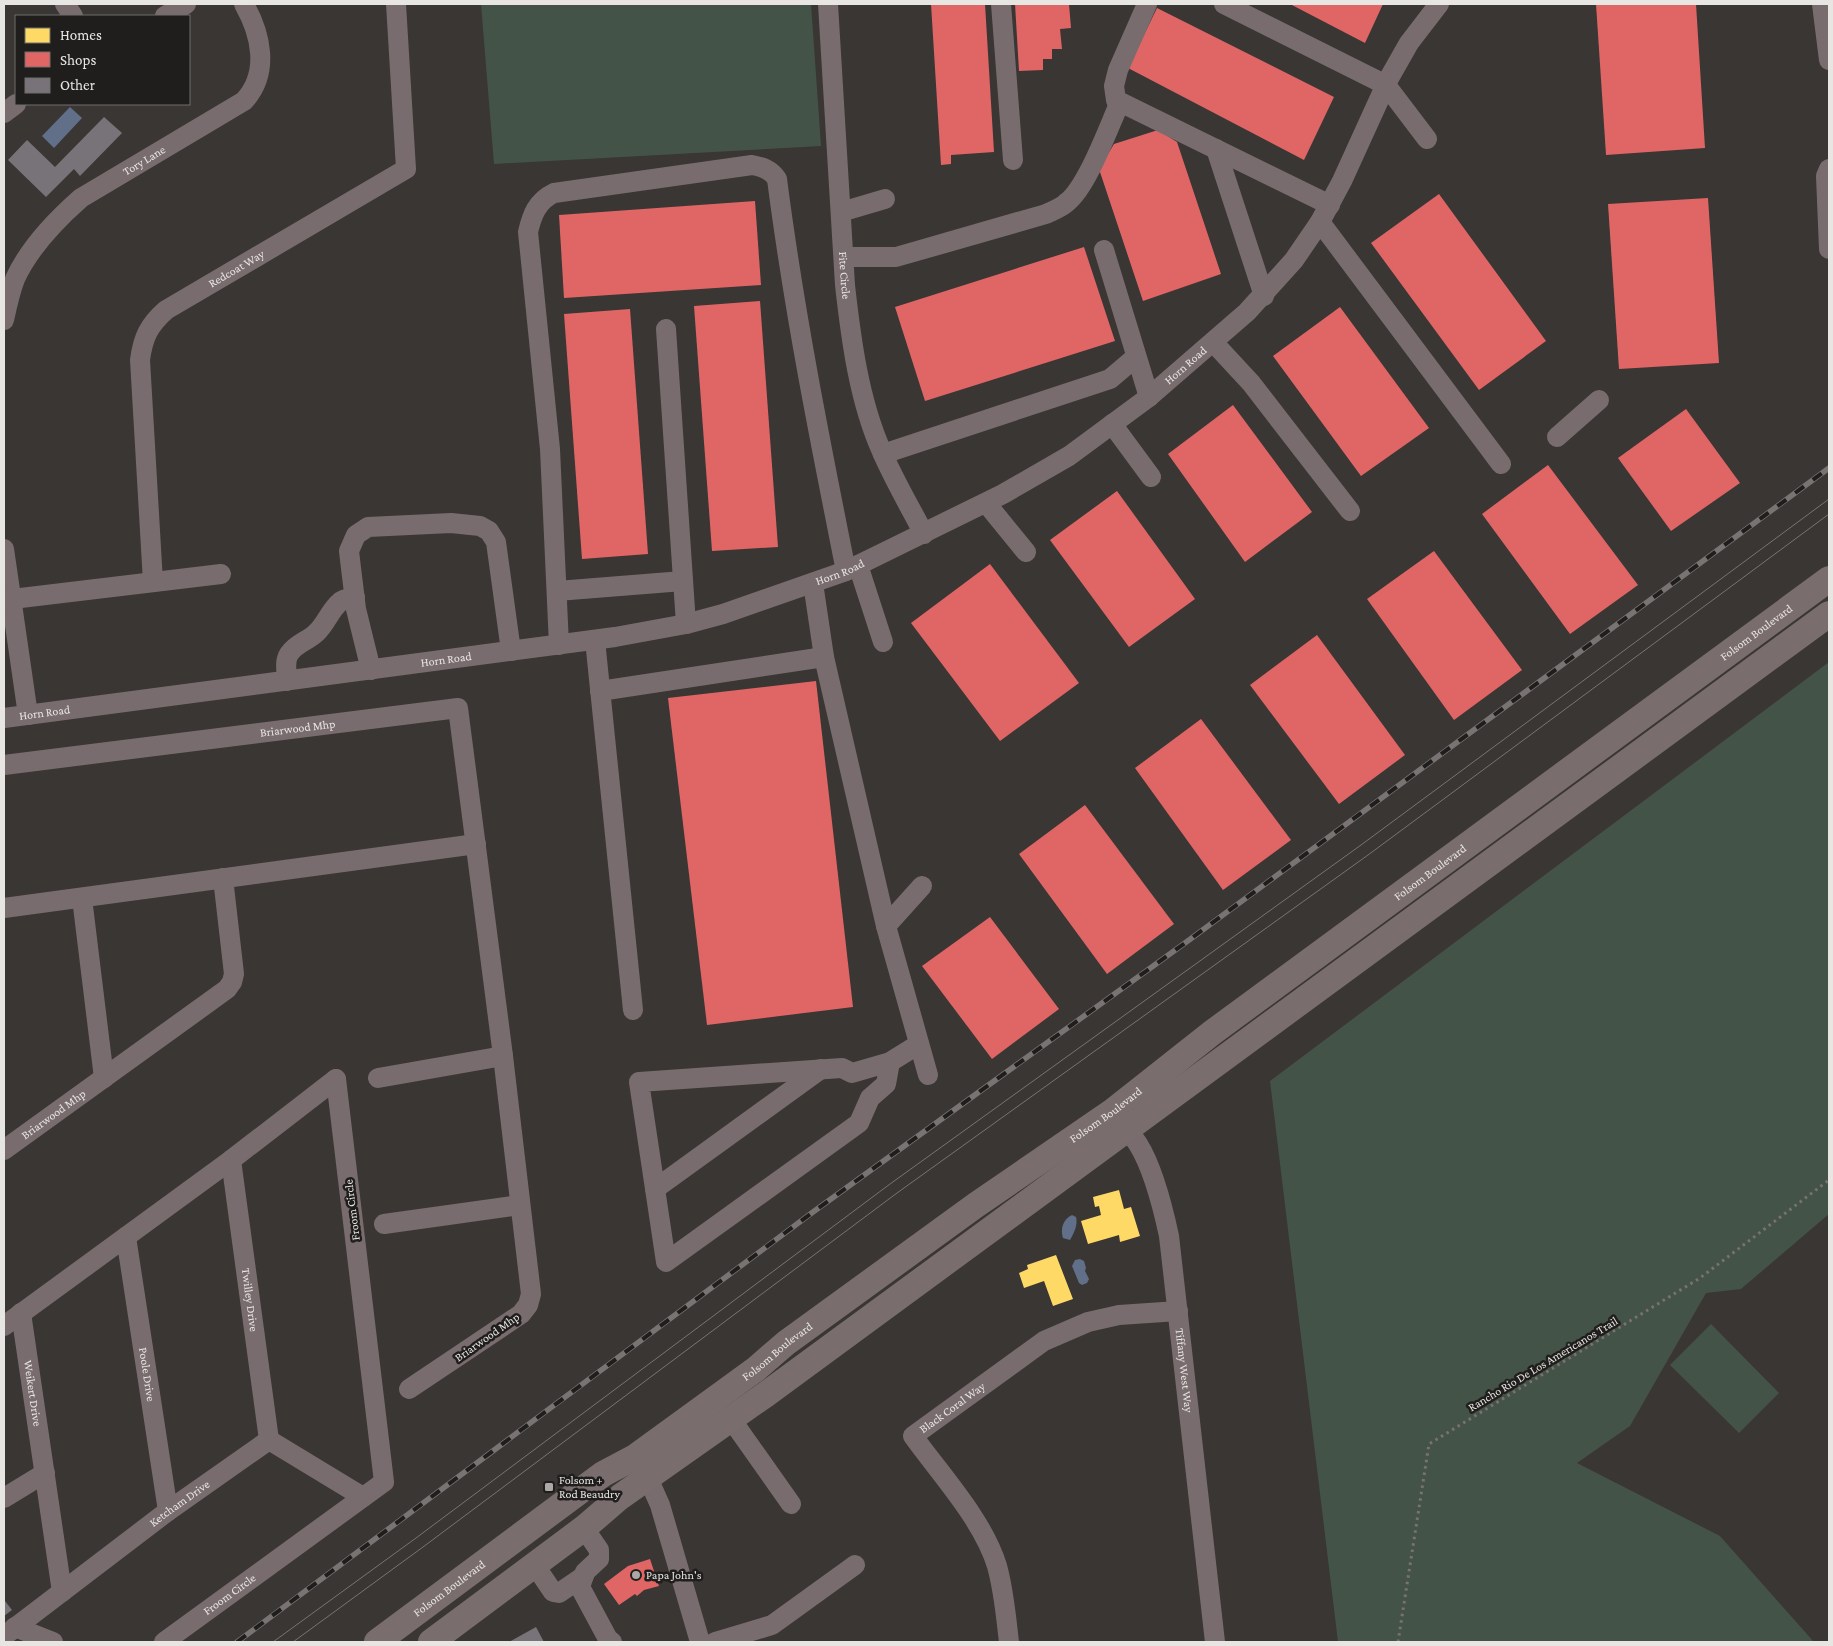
<svg xmlns="http://www.w3.org/2000/svg" width="1833" height="1646" viewBox="0 0 1833 1646" font-family="'Crimson Pro',serif">
	<style>
		.green { fill: #445347 }
		.water { fill: #616f89 }
		.homes { fill: #ffd966 }
		.shops { fill: #e06666 }
		.building { fill: #787378 }
		.lines { fill: none; stroke-linecap: round; stroke-linejoin: round }
		.path { stroke: #797271; stroke-width: 3; stroke-dasharray: 2.5 4; stroke-linecap: butt }
		.minor { stroke: #796c6e; stroke-width: 20 }
		.major { stroke: #7a6d6d; stroke-width: 26 }
		.tram { stroke: #7a7373; stroke-width: 1 }
		.rail-casing { stroke: #7a7373; stroke-width: 5.5 }
		.rail { stroke: #201e1d; stroke-width: 4; stroke-dasharray: 11; stroke-linecap: butt }
		.poi-dot { fill: #aba8a6; stroke: #201e1d; stroke-width: 2 }
		.labels { text-anchor: middle; stroke-width: 5; stroke-linejoin: round; paint-order: stroke }
		.street-label { font-size: 12px; fill: #e8e6e3; stroke: #201e1d }
		.poi-label { font-size: 12px; fill: #e8e6e3; stroke: #201e1d; text-anchor: start }
	</style>
	<rect width="100%" height="100%" fill="#393634"/>
	<g class="green">
		<polygon points="481,4 811,4 821,146 494,164"/>
		<polygon points="1829,662 1829,1214 1741,1289 1706,1293 1630,1426 1577,1463 1720,1536 1814,1642 1338,1642 1270,1081"/>
		<polygon points="1711,1324 1779,1393 1739,1433 1670,1365"/>
	</g>
	<g class="water">
		<polygon points="70,107 82,118 54,148 42,136"/>
		<path d="M1072,1215L1076,1217C1078,1225 1074,1233 1070,1240L1063,1238C1060,1229 1063,1219 1072,1215Z"/>
		<polygon points="1080,1259 1084,1261 1086,1268 1085,1271 1089,1279 1087,1283 1082,1285 1079,1283 1072,1266 1075,1260"/>
	</g>
	<g class="homes">
		<polygon points="1119,1190 1124,1209 1131,1207 1140,1236 1120,1242 1119,1235 1088,1244 1081,1221 1101,1215 1099,1206 1095,1207 1093,1197"/>
		<polygon points="1056,1255 1073,1299 1053,1306 1044,1281 1024,1288 1019,1273 1028,1269 1027,1265"/>
	</g>
	<g class="shops">
		<polygon points="931,4 985,4 994,152 951,155 951,164 941,165"/>
		<polygon points="1015,4 1069,4 1071,28 1060,29 1062,49 1052,49 1052,59 1043,59 1043,70 1019,71"/>
		<polygon points="1290,4 1383,4 1365,43"/>
		<polygon points="1596,4 1696,4 1705,148 1606,155"/>
		<polygon points="1157,8 1334,97 1304,160 1128,68"/>
		<polygon points="1158,130 1177,142 1221,274 1143,301 1099,169 1114,144"/>
		<polygon points="1439,194 1546,341 1479,390 1371,243"/>
		<polygon points="1708,198 1719,363 1619,369 1608,204"/>
		<polygon points="755,201 761,285 564,298 559,215"/>
		<polygon points="1084,247 1115,341 925,401 895,307"/>
		<polygon points="760,301 778,547 712,551 694,306"/>
		<polygon points="1340,307 1429,428 1361,476 1273,356"/>
		<polygon points="630,309 648,554 582,559 564,314"/>
		<polygon points="1233,405 1312,512 1245,562 1168,454"/>
		<polygon points="1686,409 1740,483 1671,531 1618,458"/>
		<polygon points="1548,465 1638,585 1570,634 1482,514"/>
		<polygon points="1117,491 1195,599 1129,647 1050,540"/>
		<polygon points="1434,551 1522,670 1454,720 1367,599"/>
		<polygon points="990,564 1079,683 1000,741 911,623"/>
		<polygon points="1317,635 1405,755 1339,804 1250,685"/>
		<polygon points="816,681 853,1007 707,1025 668,698"/>
		<polygon points="1201,719 1291,840 1223,890 1135,768"/>
		<polygon points="1085,805 1174,924 1107,974 1019,854"/>
		<polygon points="990,917 1059,1009 992,1059 922,966"/>
		<polygon points="650,1559 659,1586 644,1590 637,1596 635,1594 619,1605 604,1584 628,1566"/>
	</g>
	<g class="building">
		<polygon points="104,117 122,133 80,176 74,169 46,197 8,160 27,140 55,167"/>
		<polygon points="5,1601 12,1610 4,1616 4,1602"/>
		<polygon points="536,1627 544,1642 509,1642"/>
	</g>
	<g class="lines">
		<polyline class="path" points="1398,1642 1429,1444 1700,1278 1829,1180"/>
		<g class="minor">
			<polyline points="65,4 73,16"/>
			<path id="s1" d="M828,4L845,285C851,339 859,401 882,452C894,480 910,507 924,534"/>
			<polyline points="1001,4 1013,160"/>
			<polyline points="1147,4 1118,70 1114,86 1116,100 1330,205"/>
			<polyline points="1224,4 1386,85 1427,139"/>
			<polyline points="1822,4 1829,60"/>
			<polyline points="165,16 186,4"/>
			<polyline points="4,113 16,104"/>
			<polyline points="1216,149 1264,296"/>
			<polyline points="1829,169 1826,176 1829,249"/>
			<polyline points="841,212 885,199"/>
			<polyline points="1320,222 1501,464"/>
			<polyline points="1104,250 1149,397"/>
			<path d="M844,257H896L1046,214C1052,211 1061,208 1066,203C1087,188 1109,126 1120,102"/>
			<path id="s2" d="M4,320C7,306 10,292 15,279C29,248 56,220 81,198L244,101C270,73 261,34 244,4"/>
			<polyline points="666,329 686,624"/>
			<polyline points="1213,342 1251,383 1350,511"/>
			<polyline points="1112,424 1151,477"/>
			<polyline points="1557,437 1599,400"/>
			<polyline points="883,454 1110,379 1136,357"/>
			<polyline points="986,503 1026,552"/>
			<polyline points="4,549 28,715"/>
			<polyline points="858,565 883,642"/>
			<path id="s3" d="M153,582L140,360C143,337 149,325 166,310L406,169L396,4"/>
			<polyline points="813,583 824,657 886,926 928,1075"/>
			<polyline points="557,591 683,581"/>
			<polyline points="4,600 221,574"/>
			<polyline points="595,640 633,1010"/>
			<path d="M559,645L550,449L528,232C532,215 537,201 554,193L752,165C763,167 771,170 777,179C794,311 820,441 846,571"/>
			<polyline points="371,670 356,609 351,568 349,551 356,535 368,527 451,523 480,526 489,531 496,542 511,651"/>
			<path d="M287,681C287,671 284,662 289,654C296,643 308,641 316,633C326,624 330,610 340,602C344,598 350,598 355,597"/>
			<polyline points="600,691 824,657"/>
			<path id="s4" d="M4,718L615,637L686,624L723,614L846,571L1003,494L1069,456L1149,397L1247,312L1294,260L1320,222L1342,181L1388,80L1409,43L1439,4"/>
			<path id="s5" d="M4,765L458,708L503,1056L531,1294L528,1305L521,1314L409,1389"/>
			<polyline points="82,898 104,1078"/>
			<polyline points="4,908 476,844"/>
			<polyline points="886,926 922,886"/>
			<polyline points="890,1062 886,1084 870,1098 859,1123 666,1262 639,1082 842,1068 852,1073 890,1062 919,1044"/>
			<polyline points="378,1078 503,1056"/>
			<path id="s6" d="M1119,1118C1125,1127 1132,1135 1138,1144C1153,1168 1163,1208 1169,1236L1215,1642"/>
			<path id="s7" d="M4,1150L227,989L232,982L234,974L223,878"/>
			<path id="s8" d="M231,1160L269,1440"/>
			<polyline points="655,1189 821,1069"/>
			<polyline points="384,1224 520,1205"/>
			<path id="s9" d="M126,1237L168,1511"/>
			<path id="s10" d="M21,1313L62,1592"/>
			<polyline points="4,1326 231,1160 336,1079"/>
			<polyline points="731,1419 791,1504"/>
			<polyline points="641,1467 648,1478 660,1505 700,1642"/>
			<polyline points="4,1498 45,1473"/>
			<polyline points="584,1528 599,1550 599,1559 585,1572 580,1587 608,1639 612,1642"/>
			<polyline points="534,1564 553,1592 559,1593 584,1576"/>
			<polyline points="15,1627 53,1642"/>
			<path id="s11" d="M4,1636L168,1511L269,1440L363,1497"/>
			<path id="s12" d="M164,1642L384,1482L336,1079"/>
			<polyline points="715,1642 772,1625 855,1565"/>
			<path id="s13" d="M1009,1642C1006,1617 1004,1591 997,1566C983,1520 941,1475 913,1436L1044,1341L1088,1322L1119,1315L1178,1311"/>
		</g>
		<g class="major">
			<path id="s14" d="M377,1642L603,1474L635,1457L756,1369L786,1343L976,1205L1113,1111L1213,1032L1829,579"/>
			<polyline points="431,1642 584,1528 620,1497 765,1395 1829,614"/>
		</g>
		<g class="tram">
			<polyline points="273,1642 416,1538 890,1184 1361,845 1829,499"/>
			<polyline points="293,1642 423,1547 897,1193 1368,855 1829,514"/>
		</g>
		<defs>
			<polyline id="rail" points="237,1642 813,1212 1185,943 1829,468"/>
		</defs>
		<use href="#rail" class="rail-casing"/>
		<use href="#rail" class="rail"/>
	</g>
	<g class="poi-dot">
		<rect x="544" y="1482" width="10" height="10" rx="2.5"/>
		<circle cx="636" cy="1575" r="5"/>
	</g>
	<g class="labels">
		<g class="street-label">
			<text dy="4" stroke="none"><textPath href="#s2" startOffset="221">Tory Lane</textPath></text>
			<text dy="4" stroke="none"><textPath href="#s3" startOffset="362">Redcoat Way</textPath></text>
			<text dy="4" stroke="none"><textPath href="#s1" startOffset="272">Fite Circle</textPath></text>
			<text dy="4" stroke="none"><textPath href="#s4" startOffset="1256">Horn Road</textPath></text>
			<text dy="4" stroke="none"><textPath href="#s4" startOffset="851">Horn Road</textPath></text>
			<text dy="4" stroke="none"><textPath href="#s14" startOffset="1710">Folsom Boulevard</textPath></text>
			<text dy="4" stroke="none"><textPath href="#s4" startOffset="446">Horn Road</textPath></text>
			<text dy="4" stroke="none"><textPath href="#s4" startOffset="41">Horn Road</textPath></text>
			<text dy="4" stroke="none"><textPath href="#s5" startOffset="296">Briarwood Mhp</textPath></text>
			<text dy="4" stroke="none"><textPath href="#s14" startOffset="1305">Folsom Boulevard</textPath></text>
			<text dy="4" stroke="none"><textPath href="#s7" startOffset="61">Briarwood Mhp</textPath></text>
			<text dy="4" stroke="none"><textPath href="#s14" startOffset="900">Folsom Boulevard</textPath></text>
			<text transform="translate(352 1210) rotate(-97)" y="4">Froom Circle</text>
			<text dy="4" stroke="none"><textPath href="#s8" startOffset="141">Twilley Drive</textPath></text>
			<text transform="translate(487 1337) rotate(-35)" y="4">Briarwood Mhp</text>
			<text dy="4" stroke="none"><textPath href="#s14" startOffset="495">Folsom Boulevard</textPath></text>
			<text transform="translate(1543 1364) rotate(-31)" y="4">Rancho Rio De Los Americanos Trail</text>
			<text dy="4" stroke="none"><textPath href="#s6" startOffset="265">Tiffany West Way</textPath></text>
			<text dy="4" stroke="none"><textPath href="#s9" startOffset="139">Poole Drive</textPath></text>
			<text dy="4" stroke="none"><textPath href="#s10" startOffset="81">Weikert Drive</textPath></text>
			<text dy="4" stroke="none"><textPath href="#s13" startOffset="281">Black Coral Way</textPath></text>
			<text dy="4" stroke="none"><textPath href="#s11" startOffset="220">Ketcham Drive</textPath></text>
			<text dy="4" stroke="none"><textPath href="#s14" startOffset="90">Folsom Boulevard</textPath></text>
			<text dy="4" stroke="none"><textPath href="#s12" startOffset="81">Froom Circle</textPath></text>
		</g>
		<g class="poi-label">
			<text x="559" y="1484">Folsom +<tspan x="559" dy="14">Rod Beaudry</tspan></text>
			<text x="646" y="1579">Papa John's</text>
		</g>
	</g>
	<rect width="1833" height="1646" fill="none" stroke="#e8e6e3" stroke-width="10"/>
	<rect x="15" y="15" width="175" height="90" fill="#201e1d" stroke="#706e6c"/>
	<rect x="25" y="28" width="25" height="15" fill="#ffd966" stroke="#706e6c"/>
	<text x="60" y="40" font-size="15" fill="#e8e6e3">Homes</text>
	<rect x="25" y="52" width="25" height="15" fill="#e06666" stroke="#706e6c"/>
	<text x="60" y="65" font-size="15" fill="#e8e6e3">Shops</text>
	<rect x="25" y="78" width="25" height="15" fill="#787378" stroke="#706e6c"/>
	<text x="60" y="90" font-size="15" fill="#e8e6e3">Other</text>
</svg>
